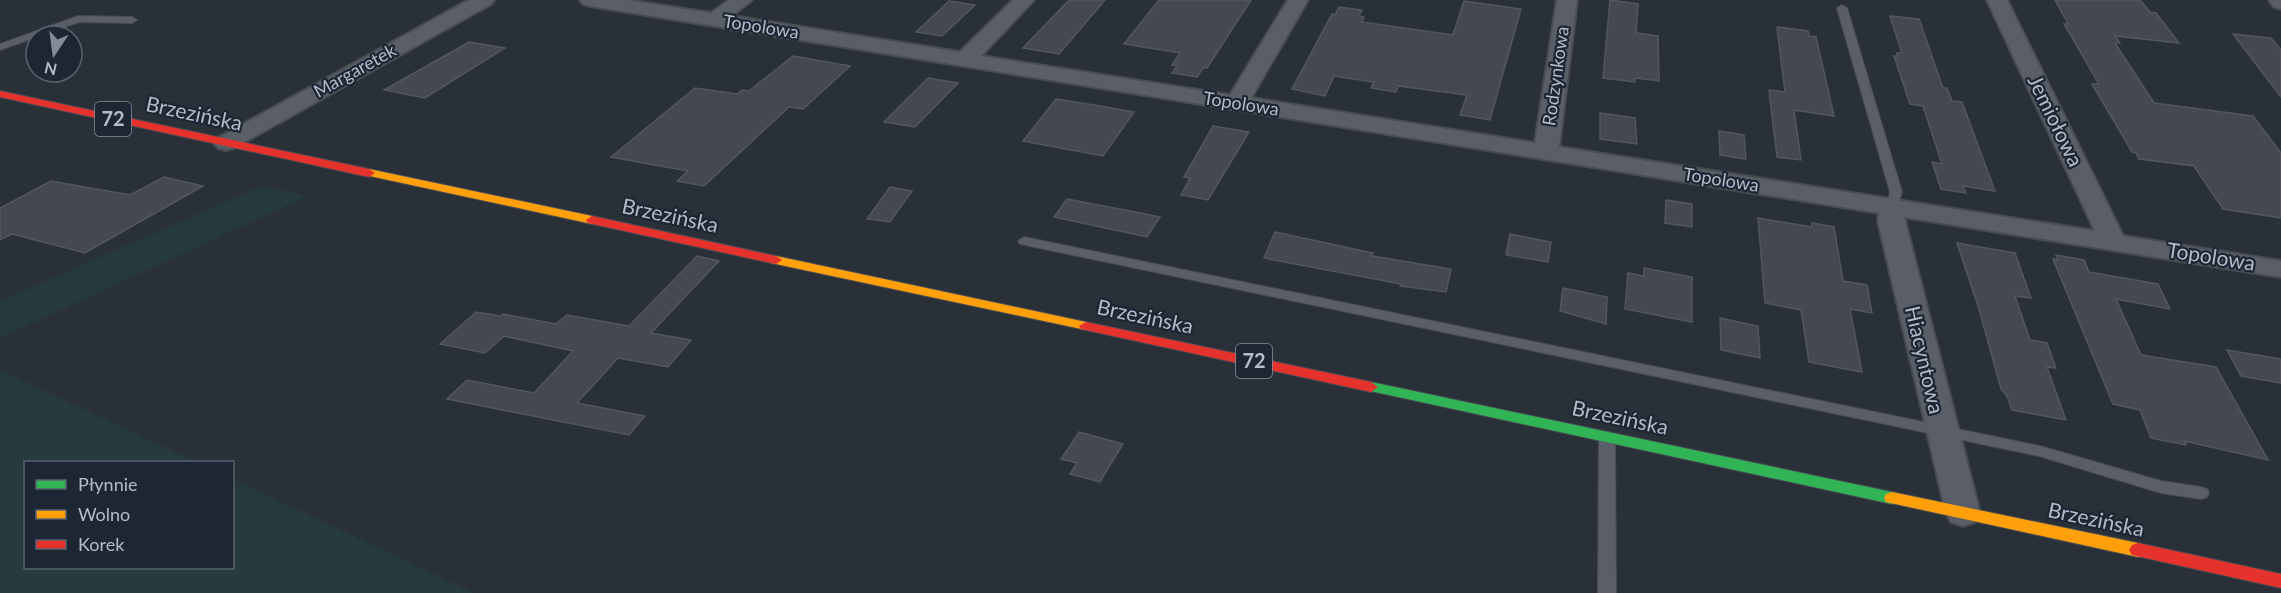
<svg xmlns="http://www.w3.org/2000/svg" width="2281" height="593" viewBox="0 0 2281 593" font-family="Lato,sans-serif">
	<style>
		.green { fill: #273a3e }
		.building { fill: #444950; stroke: #52575f; stroke-width: 1.5 }
		.lines { fill: none; stroke-linecap: round; stroke-linejoin: round }
		.lane-casing { stroke: #484c53; stroke-width: 2 }
		.street-casing { stroke: #484c53; stroke-width: 4 }
		.fast-casing { stroke: #484c55; stroke-width: 2 }
		.slow-casing { stroke: #484c55; stroke-width: 2 }
		.jam-casing { stroke: #484c55; stroke-width: 2 }
		.lane { fill: #5a5e66; fill-rule: evenodd }
		.street { fill: #5a5e66; fill-rule: evenodd }
		.fast { fill: #30b455; fill-rule: evenodd }
		.slow { fill: #ff9f0a; fill-rule: evenodd }
		.jam { fill: #e5322d; fill-rule: evenodd }
		.labels { text-anchor: middle; stroke-width: 4.5; stroke-linejoin: round; paint-order: stroke }
		.far-street-label { font-size: 18px; fill: #b4bcc9; stroke: #1d2633 }
		.shield { fill: #1d2633; stroke: #878f9c; stroke-width: 1.5 }
		.shield-label { font-size: 20px; font-weight: bold; fill: #b4bcc9 }
		.street-label { font-size: 21px; fill: #b4bcc9; stroke: #1d2633 }
	</style>
	<rect width="100%" height="100%" fill="#2a3038"/>
	<g class="green">
		<polygon points="262,186 308,196 0,338 0,301"/>
		<polygon points="0,370 197,462 26,462 26,568 232,568 233,479 474,593 0,593"/>
	</g>
	<g class="building">
		<polygon points="1069,0 1105,0 1059,54 1023,48"/>
		<polygon points="1159,0 1251,0 1207,68 1204,67 1197,77 1172,73 1177,66 1172,65 1180,53 1124,44"/>
		<polygon points="1610,0 1638,4 1636,33 1658,36 1659,81 1635,78 1635,82 1603,78"/>
		<polygon points="2055,0 2140,0 2150,12 2156,13 2179,43 2115,36 2120,43 2115,43 2154,103 2253,116 2281,153 2281,218 2223,209 2194,166 2139,159 2136,153 2132,152 2092,84 2099,84 2064,24 2068,24"/>
		<polygon points="949,1 975,5 942,36 916,32"/>
		<polygon points="1464,1 1521,9 1490,120 1460,115 1467,95 1398,86 1396,92 1371,88 1374,82 1334,76 1325,96 1292,89 1332,14 1335,15 1339,7 1362,10 1359,16 1364,17 1362,22 1453,35"/>
		<polygon points="1890,16 1919,19 1943,88 1947,88 1952,101 1962,102 1995,191 1963,186 1966,193 1941,189 1932,162 1942,164 1923,106 1910,104 1894,56 1897,56 1897,53 1902,53"/>
		<polygon points="1777,27 1808,31 1809,36 1816,37 1834,116 1794,110 1801,160 1777,157 1769,90 1785,92"/>
		<polygon points="2233,34 2271,38 2281,50 2281,97"/>
		<polygon points="469,42 505,48 425,98 384,90"/>
		<polygon points="793,56 850,66 803,109 789,107 704,186 677,181 688,171 611,157 695,88 737,94 742,90 749,91"/>
		<polygon points="928,78 958,83 915,127 884,122"/>
		<polygon points="1056,99 1094,105 1134,112 1103,156 1023,141"/>
		<polygon points="1600,113 1635,118 1637,144 1600,139"/>
		<polygon points="1213,126 1249,132 1208,200 1181,195 1190,178 1184,177"/>
		<polygon points="1719,131 1744,135 1746,159 1720,155"/>
		<polygon points="164,177 203,186 85,253 12,234 0,240 0,208 51,181 130,195"/>
		<polygon points="890,187 912,191 890,222 867,219"/>
		<polygon points="1067,199 1135,212 1160,217 1147,237 1054,217"/>
		<polygon points="1666,200 1692,204 1692,227 1665,223"/>
		<polygon points="1758,218 1812,227 1812,223 1834,227 1843,281 1867,285 1872,313 1850,309 1862,372 1809,362 1801,310 1765,303"/>
		<polygon points="1275,232 1373,253 1372,256 1451,269 1446,292 1400,286 1401,284 1264,258"/>
		<polygon points="1510,234 1551,242 1548,262 1506,255"/>
		<polygon points="1957,243 2015,253 2031,298 2015,296 2030,340 2047,343 2056,368 2047,367 2066,420 2012,410 2007,396 2001,389 1979,309"/>
		<polygon points="2056,255 2084,260 2089,272 2158,284 2170,309 2116,299 2141,355 2216,367 2268,460 2184,441 2186,445 2151,438 2140,410 2113,404 2053,259 2058,260"/>
		<polygon points="697,256 719,261 651,333 691,340 668,367 618,358 577,403 645,416 629,435 447,399 467,380 534,393 573,351 504,336 485,353 440,344 476,312 500,316 503,314 556,324 567,315 629,326"/>
		<polygon points="1644,268 1692,277 1692,322 1625,309 1628,273 1644,276"/>
		<polygon points="1563,288 1607,297 1606,324 1560,311"/>
		<polygon points="1720,318 1758,326 1760,358 1721,350"/>
		<polygon points="2227,350 2281,359 2281,383 2241,376"/>
		<polygon points="1079,432 1123,444 1100,482 1070,474 1077,463 1061,459"/>
	</g>
	<g class="lines">
		<defs>
			<g id="lane">
				<polygon points="1842,5 1847,8 1902,192 1896,210 1892,211 1886,207 1890,192 1837,8"/>
				<polygon points="78,16 132,17 137,20 132,23 79,22 0,50 0,44"/>
				<polygon points="1024,237 2040,446 2161,481 2201,487 2207,489 2209,493 2207,497 2201,499 2161,493 2039,456 1020,244 1018,241"/>
				<polygon points="1607,432 1612,433 1615,437 1616,593 1598,593 1599,437 1602,433"/>
			</g>
			<g id="street">
				<polygon points="469,0 494,0 491,4 234,148 226,150 218,148 214,143 218,138"/>
				<polygon points="580,0 627,0 711,13 729,0 752,0 732,16 960,52 1013,0 1034,0 981,56 1230,95 1288,0 1308,0 1251,98 1535,143 1557,0 1577,0 1559,147 2095,231 1987,0 2007,0 2123,236 2281,261 2281,277 1904,217 1980,513 1975,522 1963,526 1951,522 1946,513 1878,221 1879,213 590,6 583,4"/>
				<polygon points="2269,0 2281,0 2281,9 2274,7"/>
			</g>
			<polygon id="fast" points="1371,382 1892,492 1898,494 1900,498 1898,502 1892,504 1366,390 1364,387"/>
			<g id="slow">
				<polygon points="369,169 592,216 598,220 592,224 365,175 363,173"/>
				<polygon points="776,256 1086,322 1093,326 1086,330 771,263 770,260"/>
				<polygon points="1892,492 2138,543 2144,545 2147,550 2144,555 2138,557 1886,502 1884,498 1886,494"/>
			</g>
			<g id="jam">
				<polygon points="0,91 369,169 375,173 369,177 0,97"/>
				<polygon points="592,216 776,256 782,260 776,264 588,223 586,220"/>
				<polygon points="1086,322 1371,382 1378,387 1371,392 1081,329 1079,326"/>
				<polygon points="2138,543 2281,574 2281,588 2132,555 2129,550 2132,545"/>
			</g>
		</defs>
		<use href="#lane" class="lane-casing"/>
		<use href="#street" class="street-casing"/>
		<use href="#fast" class="fast-casing"/>
		<use href="#slow" class="slow-casing"/>
		<use href="#jam" class="jam-casing"/>
		<use href="#lane" class="lane"/>
		<use href="#street" class="street"/>
		<use href="#fast" class="fast"/>
		<use href="#slow" class="slow"/>
		<use href="#jam" class="jam"/>
	</g>
	<g class="labels">
		<g class="far-street-label">
			<text transform="translate(761 27) rotate(9)" y="6">Topolowa</text>
			<text transform="translate(355 71) rotate(-29)" y="6">Margaretek</text>
			<text transform="translate(1556 76) rotate(-82)" y="6">Rodzynkowa</text>
			<text transform="translate(1241 104) rotate(9)" y="6">Topolowa</text>
			<text transform="translate(1721 180) rotate(9)" y="6">Topolowa</text>
		</g>
		<g class="shield">
			<rect x="95" y="102" width="36" height="34" rx="4.5"/>
			<rect x="1236" y="344" width="36" height="34" rx="4.5"/>
		</g>
		<g class="shield-label">
			<text x="113" y="126">72</text>
			<text x="1254" y="368">72</text>
		</g>
		<g class="street-label">
			<text transform="translate(194 114) rotate(12)" y="7">Brzezińska</text>
			<text transform="translate(2055 121) rotate(64)" y="7">Jemiołowa</text>
			<text transform="translate(670 216) rotate(12)" y="7">Brzezińska</text>
			<text transform="translate(2211 257) rotate(9)" y="7">Topolowa</text>
			<text transform="translate(1145 317) rotate(12)" y="7">Brzezińska</text>
			<text transform="translate(1924 360) rotate(77)" y="7">Hiacyntowa</text>
			<text transform="translate(1620 418) rotate(12)" y="7">Brzezińska</text>
			<text transform="translate(2096 520) rotate(12)" y="7">Brzezińska</text>
		</g>
	</g>
	<rect x="24" y="461" width="210" height="108" fill="#1d2633" stroke="#59626f" stroke-width="1.5"/>
	<rect x="36" y="480" width="30" height="9" fill="#30b455" stroke="#59626f" stroke-width="1.5"/>
	<text x="78" y="491" font-size="18" fill="#b4bcc9">Płynnie</text>
	<rect x="36" y="510" width="30" height="9" fill="#ff9f0a" stroke="#59626f" stroke-width="1.5"/>
	<text x="78" y="521" font-size="18" fill="#b4bcc9">Wolno</text>
	<rect x="36" y="540" width="30" height="9" fill="#e5322d" stroke="#59626f" stroke-width="1.5"/>
	<text x="78" y="551" font-size="18" fill="#b4bcc9">Korek</text>
	<g transform="translate(54 54) rotate(193)"><circle r="28" fill="#1d2633" stroke="#59626f" stroke-width="1.5"/>
	<path d="M0-4.5L10 22L0 15L-10 22Z" fill="#848b96"/>
	<text y="-9" font-size="16" font-weight="bold" text-anchor="middle" fill="#b4bcc9">N</text>
	</g>
</svg>
